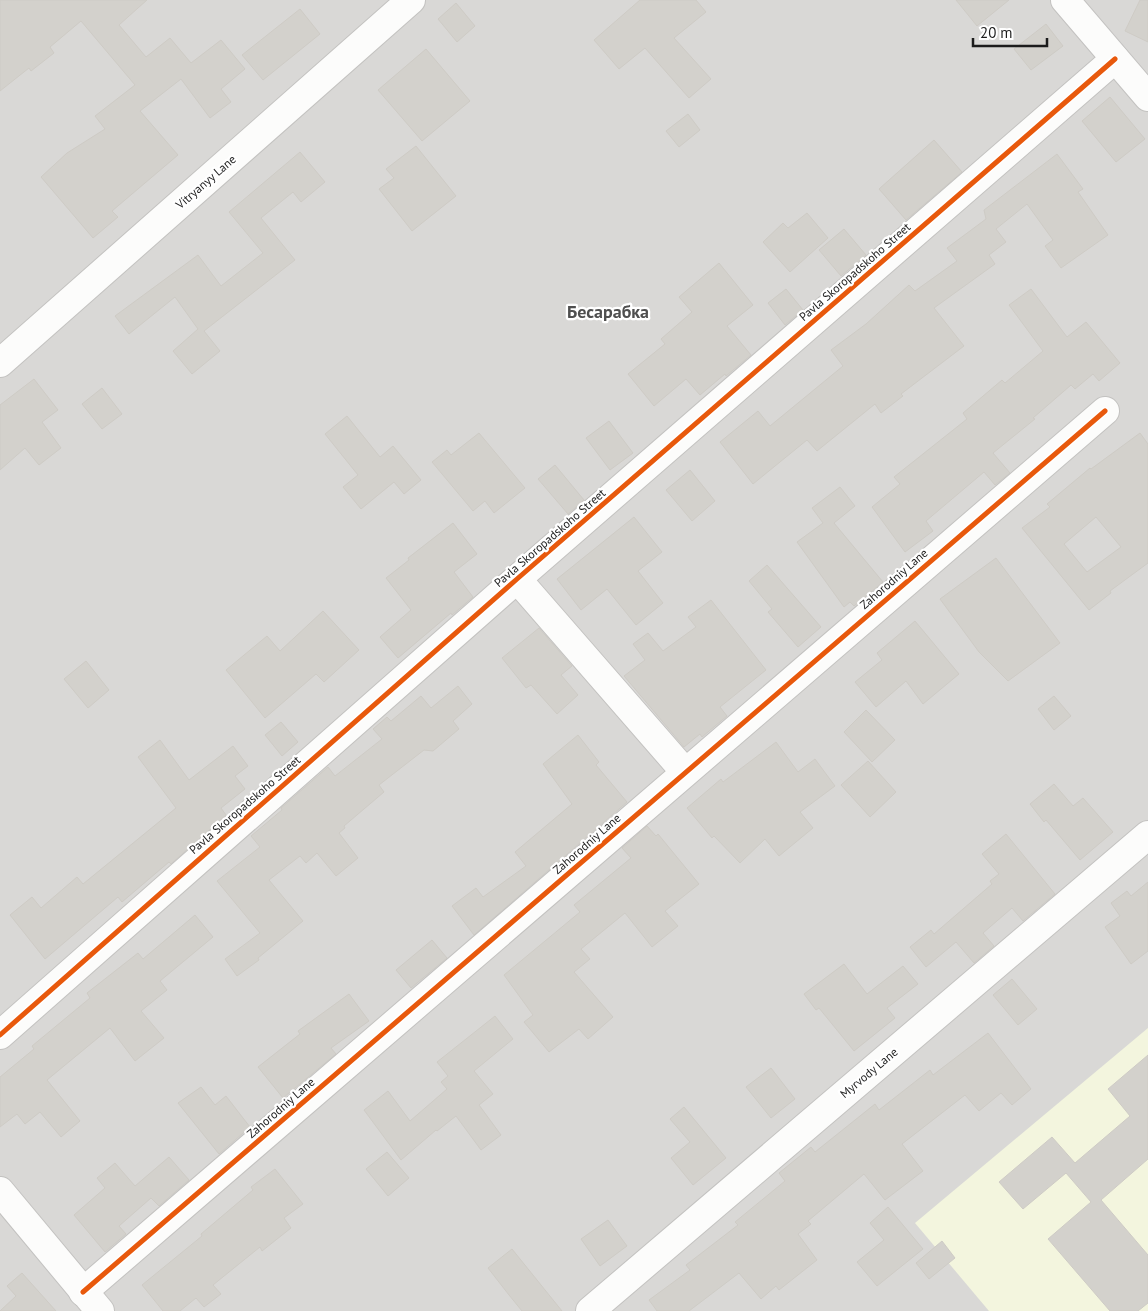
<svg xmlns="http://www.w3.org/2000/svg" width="1148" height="1311" viewBox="0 0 1148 1311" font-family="'PT Sans',sans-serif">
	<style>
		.residential { fill: #d9d8d6 }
		.education { fill: #f3f5de }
		.building { fill: #d3d1cc; stroke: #cecbc5; fill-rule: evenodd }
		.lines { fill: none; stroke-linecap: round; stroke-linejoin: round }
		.minor-casing { stroke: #c3c2c0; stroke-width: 30 }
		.minor { stroke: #fcfcfb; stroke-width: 28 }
		.cycleway-casing { stroke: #fff; stroke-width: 8 }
		.cycleway { stroke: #e8590c; stroke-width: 5 }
		.labels { text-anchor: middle; stroke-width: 4.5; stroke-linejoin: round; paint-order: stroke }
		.street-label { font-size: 12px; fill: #1c1c1c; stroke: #fff }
		.district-label { font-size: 18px; font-weight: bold; fill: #4f4f4f; stroke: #fff }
	</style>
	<rect width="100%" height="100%" fill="#eae9e4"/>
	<rect class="residential" x="0" y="0" width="1148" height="1311"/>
	<polygon class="education" points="1148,1028 1148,1311 989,1311 915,1223"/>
	<g class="building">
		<polygon points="0,0 147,0 119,25 146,57 170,38 191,63 221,40 245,69 221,89 231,102 210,118 181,79 140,111 178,155 112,211 118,217 93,238 41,177 67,153 105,129 95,116 135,85 81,21 50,47 54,53 31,71 29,68 0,91"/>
		<polygon points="640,0 696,0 706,12 674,38 711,79 689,98 645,48 619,69 594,40"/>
		<polygon points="956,0 1009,0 977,26"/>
		<polygon points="1140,0 1148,0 1148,42 1125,31"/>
		<polygon points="456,3 475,26 457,42 438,19"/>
		<polygon points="300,9 320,34 263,80 242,55"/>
		<polygon points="1046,24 1063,46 1031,70 1014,49"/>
		<polygon points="426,49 470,101 422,141 378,90"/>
		<polygon points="1110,97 1145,139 1116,162 1082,121"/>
		<polygon points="688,114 700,130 679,147 666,131"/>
		<polygon points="934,140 962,172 906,220 879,189"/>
		<polygon points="416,146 456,196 412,231 379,189 394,178 386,169"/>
		<polygon points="300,152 325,182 301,202 293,192 261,218 295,260 204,331 220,351 192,374 173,351 198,329 175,297 129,334 115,316 198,255 221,286 263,253 229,212"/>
		<polygon points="1057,154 1083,189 1078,192 1108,235 1061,268 1045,246 1053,240 1027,204 996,229 1006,242 989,255 995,264 934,308 964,346 901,394 903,396 881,413 875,404 817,451 807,440 753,484 720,442 758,411 770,426 843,366 831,350 866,324 909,285 915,291 957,261 947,248 986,219 984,210"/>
		<polygon points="807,213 828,238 790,272 763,242 783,223 788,228"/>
		<polygon points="844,229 866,255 841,276 819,250"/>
		<polygon points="719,263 753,305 727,326 751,355 726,376 725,374 700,395 686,379 654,406 628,374 665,344 661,339 692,312 679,297"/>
		<polygon points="786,289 803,310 785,325 768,303"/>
		<polygon points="1031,289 1067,337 1086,322 1120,363 1099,381 1093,374 1075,389 1071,385 1033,418 1035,419 993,453 1010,473 995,485 984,472 926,521 933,531 905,552 872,507 900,484 894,477 967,419 963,413 1002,380 1005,383 1043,351 1009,305"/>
		<polygon points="34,379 58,410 42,422 61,448 39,465 25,448 0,470 0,405"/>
		<polygon points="102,388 122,414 102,429 82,404"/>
		<polygon points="347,416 380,457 393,446 421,480 404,494 394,482 361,509 343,487 358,475 325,434"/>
		<polygon points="609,421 633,453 610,470 586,438"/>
		<polygon points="479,433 525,488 494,513 485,501 473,511 432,462 447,450 451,455"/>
		<path d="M1140,433L1148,444V563L1110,591L1111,593L1089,610L1022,528L1050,507L1047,504L1090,468L1091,469ZM1096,517L1121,547L1087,572L1064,544Z"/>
		<polygon points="555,465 584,500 568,514 538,479"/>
		<polygon points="690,470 715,501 692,521 666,490"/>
		<polygon points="840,487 855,506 834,523 883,582 854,606 850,602 844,607 797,542 823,523 812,508"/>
		<polygon points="634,517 662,552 638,571 663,603 636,625 607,589 581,610 557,579"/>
		<polygon points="453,523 477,554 454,572 473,597 452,615 451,613 398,658 380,637 411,610 386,578 409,560 408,558"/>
		<polygon points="996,558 1060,643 1008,681 979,652 940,599"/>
		<polygon points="767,565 821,627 798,647 768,612 772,609 749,581"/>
		<polygon points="711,600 766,670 720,707 727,716 702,737 700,734 684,747 624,676 645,660 633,644 648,633 663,651 696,627 688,617"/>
		<polygon points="323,611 359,650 324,682 316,674 265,718 226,670 267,636 280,651"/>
		<polygon points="915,621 959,674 923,704 906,681 876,707 855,682 882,660 877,653"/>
		<polygon points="539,628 572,666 561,675 578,695 557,714 531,685 526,688 502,658"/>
		<polygon points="86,661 109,690 88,708 64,679"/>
		<polygon points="458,686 472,704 453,721 459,729 433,751 424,750 379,785 384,792 344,826 345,828 339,833 358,858 336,876 317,853 306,863 300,856 269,880 303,921 258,958 259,960 237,976 225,959 260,933 217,881 260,847 251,836 282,810 281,808 328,767 335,776 382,739 373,729 387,717 391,721 421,696 431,708"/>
		<polygon points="1054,696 1071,716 1054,730 1038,709"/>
		<polygon points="866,710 895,740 872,762 844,732"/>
		<polygon points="281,722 298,742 282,756 265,735"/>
		<polygon points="578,735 599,762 596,765 627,802 474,935 452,906 476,888 483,897 526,866 515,852 572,804 543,764"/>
		<polygon points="160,740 189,780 233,746 248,766 235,776 245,789 221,808 226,815 171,864 169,862 122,902 118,897 45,959 10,915 32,897 41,908 77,877 83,884 176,808 138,757"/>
		<polygon points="776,742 798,772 815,759 835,786 800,812 813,828 779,856 765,839 740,863 714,836 712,838 687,808 721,779 723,782"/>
		<polygon points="868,761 896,792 870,817 841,785"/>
		<polygon points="1054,784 1073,806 1083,798 1113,832 1080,860 1046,820 1044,822 1030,804"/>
		<polygon points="647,826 656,836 658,834 699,884 665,911 678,926 652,947 625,913 581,949 590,959 574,972 613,1017 588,1039 579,1029 549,1052 524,1022 533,1015 504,975 580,912 574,905 631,858 622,848"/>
		<polygon points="1006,834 1055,894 1023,921 1012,908 983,933 994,946 974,963 956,942 926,967 910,947 931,930 934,934 992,884 990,881 999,874 982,854"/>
		<polygon points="1148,882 1148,951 1131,964 1105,927 1120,916 1111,903 1127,891 1131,896"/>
		<polygon points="195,915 213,937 160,981 167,990 141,1011 164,1038 135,1061 110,1028 47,1080 80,1121 61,1137 40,1112 25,1124 17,1114 0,1127 0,1077 34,1049 32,1046 90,998 87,993 138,953 143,959"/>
		<polygon points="432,940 447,958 411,988 396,970"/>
		<polygon points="844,964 867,994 903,966 918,984 887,1008 895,1018 854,1051 819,1008 816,1010 804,994"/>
		<polygon points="1012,979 1037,1009 1018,1025 993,995"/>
		<polygon points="349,994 369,1021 331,1048 336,1054 283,1098 258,1067 300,1034 298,1031 309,1023"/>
		<polygon points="495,1016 513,1039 474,1071 493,1094 479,1105 501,1135 481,1150 456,1116 437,1131 436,1130 401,1160 364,1110 388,1091 410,1121 447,1089 441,1082 448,1076 437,1062"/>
		<polygon points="988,1033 1031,1089 1012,1105 1001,1093 979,1111 965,1095 902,1144 923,1171 885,1200 864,1174 808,1221 811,1224 798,1234 817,1260 779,1290 776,1286 761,1299 739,1273 689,1311 657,1311 649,1300 690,1270 686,1265 738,1225 735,1222 785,1181 779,1173 811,1147 815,1152 875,1104 879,1110 930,1070 933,1075"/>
		<polygon points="1148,1055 1148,1159 1101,1200 1148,1255 1148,1303 1138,1311 1110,1311 1048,1239 1091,1202 1066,1173 1023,1209 999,1182 1052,1137 1075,1163 1130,1116 1108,1089"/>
		<polygon points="771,1068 795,1099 771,1118 746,1087"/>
		<polygon points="201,1087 215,1105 226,1096 250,1127 219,1154 178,1103"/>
		<polygon points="684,1107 726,1158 693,1185 671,1158 690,1142 670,1119"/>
		<polygon points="387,1152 409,1178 388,1196 366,1169"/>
		<polygon points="169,1157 189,1180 159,1206 151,1198 119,1226 126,1234 105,1252 74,1215 105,1188 97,1178 115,1163 135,1186"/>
		<polygon points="275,1169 303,1204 284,1218 291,1228 262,1251 260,1247 213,1285 221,1294 204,1307 196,1298 180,1311 163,1311 142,1285 202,1236 201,1234 253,1190 251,1187"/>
		<polygon points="888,1207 923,1249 877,1286 857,1262 884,1240 870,1223"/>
		<polygon points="608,1220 627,1246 600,1266 581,1239"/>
		<polygon points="942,1241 955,1258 929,1279 916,1263"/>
		<polygon points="512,1249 562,1311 522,1311 509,1295 488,1268"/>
		<polygon points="22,1273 56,1311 0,1311 16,1296 7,1286"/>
	</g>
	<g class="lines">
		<defs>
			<g id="minor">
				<polyline points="1065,0 1148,97"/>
				<polyline points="0,363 411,0"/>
				<polyline points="517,579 685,772"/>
				<polyline points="0,1035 517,579 1115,59"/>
				<polyline points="0,1191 100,1311"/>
				<polyline points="83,1292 1105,411"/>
				<polyline points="590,1311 1148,835"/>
			</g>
		</defs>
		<use href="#minor" class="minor-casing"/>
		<use href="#minor" class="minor"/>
		<defs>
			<g id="cycleway">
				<polyline points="0,1035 517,579 1115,59"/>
				<polyline points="83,1292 1105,411"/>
			</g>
		</defs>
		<use href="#cycleway" class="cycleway-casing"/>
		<use href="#cycleway" class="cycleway"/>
	</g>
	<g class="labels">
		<g class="street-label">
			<text transform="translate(206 182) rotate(-41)" y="4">Vitryanyy Lane</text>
			<text transform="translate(855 272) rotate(-41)" y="4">Pavla Skoropadskoho Street</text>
			<text transform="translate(550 538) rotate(-41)" y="4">Pavla Skoropadskoho Street</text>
			<text transform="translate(894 579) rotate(-41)" y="4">Zahorodniy Lane</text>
			<text transform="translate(245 805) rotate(-41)" y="4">Pavla Skoropadskoho Street</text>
			<text transform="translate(587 844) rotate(-41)" y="4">Zahorodniy Lane</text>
			<text transform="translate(869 1073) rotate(-40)" y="4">Myrvody Lane</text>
			<text transform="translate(281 1108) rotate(-41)" y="4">Zahorodniy Lane</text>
		</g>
		<g class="district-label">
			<text x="608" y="318">Бесарабка</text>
		</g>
	</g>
	<path d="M973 38v8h74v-8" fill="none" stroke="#1c1c1c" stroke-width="2.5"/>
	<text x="980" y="38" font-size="15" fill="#1c1c1c" stroke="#ffffff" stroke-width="4" paint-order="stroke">20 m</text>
</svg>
